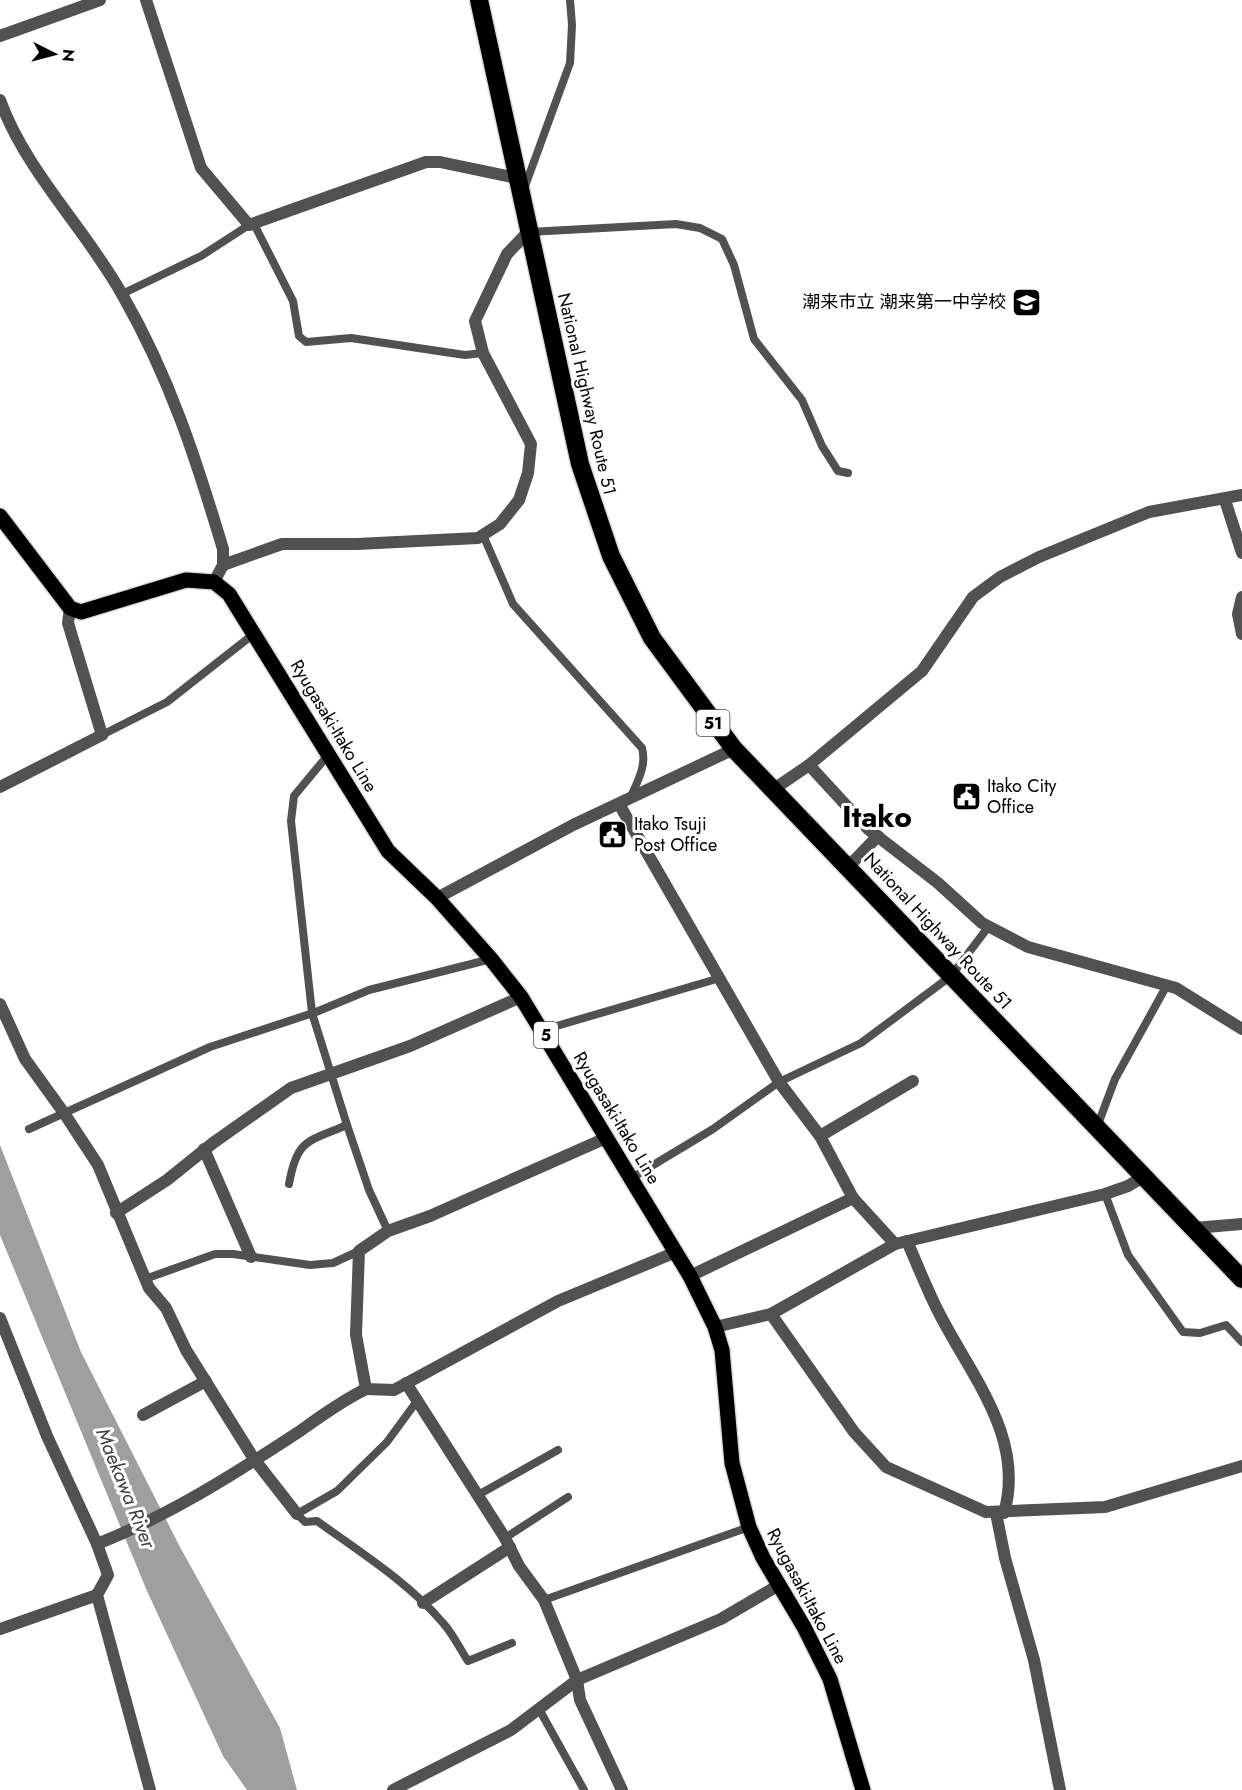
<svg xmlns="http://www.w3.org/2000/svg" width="1242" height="1790" viewBox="0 0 1242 1790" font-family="Jost,'Noto Sans JP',sans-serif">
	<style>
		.water { fill: #9f9f9f }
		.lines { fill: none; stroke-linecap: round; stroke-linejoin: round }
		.primary-casing { stroke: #dbdbdb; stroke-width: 18 }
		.highway-casing { stroke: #dbdbdb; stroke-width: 21 }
		.lane { stroke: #515151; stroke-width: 8 }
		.street { stroke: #515151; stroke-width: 12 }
		.primary { stroke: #000; stroke-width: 15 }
		.highway { stroke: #000; stroke-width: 18 }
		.labels { text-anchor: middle; stroke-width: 6; stroke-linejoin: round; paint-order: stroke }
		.shield { fill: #fff; stroke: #4c4c4c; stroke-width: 1.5 }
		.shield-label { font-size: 16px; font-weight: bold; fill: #000 }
		.poi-label { font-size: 18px; fill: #000; stroke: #fff; text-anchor: start }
		.street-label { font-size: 18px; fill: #000; stroke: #fff }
		.water-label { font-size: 20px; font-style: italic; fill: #404040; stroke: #fff }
		.town-label { font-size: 30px; font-weight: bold; fill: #000; stroke: #fff }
	</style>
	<rect width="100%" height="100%" fill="#fff"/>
	<polygon class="water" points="0,1145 81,1352 180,1547 280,1728 297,1790 247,1790 223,1756 147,1591 0,1235"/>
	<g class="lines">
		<defs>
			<polyline id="primary" points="0,516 70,608 81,612 186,580 214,582 229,594 388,851 437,898 491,959 521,997 690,1276 715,1327 722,1350 732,1463 749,1527 763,1558 804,1627 830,1679 863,1790"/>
			<polyline id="highway" points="479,0 580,464 611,556 652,638 734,749 1242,1279"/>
		</defs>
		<use href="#primary" class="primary-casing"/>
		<use href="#highway" class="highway-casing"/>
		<g class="lane">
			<polyline points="524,189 570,63 572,25 570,0"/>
			<polyline points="254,224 293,301 299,336 306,342 351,338 465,355 483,353"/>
			<polyline points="529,232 676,224 700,228 722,239 734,265 754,339 802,400 822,446 838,471 848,473"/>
			<polyline points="122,294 201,256 249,225"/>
			<path d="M483,535L513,604L642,748C647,766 637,782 630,799"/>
			<polyline points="102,735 167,702 255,633"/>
			<polyline points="328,755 294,796 291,821 312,1013 347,1125 369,1190 388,1231"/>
			<polyline points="543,1030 720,978"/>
			<polyline points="1097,1127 1115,1079 1167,985"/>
			<polyline points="29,1129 210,1047 316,1012 369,990 491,959"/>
			<polyline points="630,1179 713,1129 779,1082 861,1043 951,976 989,926"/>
			<path d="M289,1184C297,1139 307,1142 347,1125"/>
			<polyline points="1105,1194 1128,1255 1183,1332 1200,1333 1226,1325 1242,1342"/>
			<polyline points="145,1279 215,1254 233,1254 310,1265 333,1263 359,1251"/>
			<path d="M417,1401L387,1442L337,1491L297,1514L305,1522L317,1521C360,1552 408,1582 443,1623C453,1634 460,1649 468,1661L512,1643"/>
			<polyline points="478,1495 558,1450"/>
			<polyline points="505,1538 568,1497"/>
			<polyline points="544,1600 749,1527"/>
			<polyline points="539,1709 584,1790"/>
		</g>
		<g class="street">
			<polyline points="146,0 201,168 249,225 426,162 440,162 516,178"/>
			<polyline points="0,36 100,0"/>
			<path d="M0,100C26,172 86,229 123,296C170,378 196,459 223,549V565L214,582"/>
			<polyline points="1225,500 1242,553"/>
			<polyline points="223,565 282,544 357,544 478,538 500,524 519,500 528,473 531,444 483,353 475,321 507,254 528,232"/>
			<polyline points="1242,597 1238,614 1242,634"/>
			<polyline points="809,765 868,829 938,883 982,923 1028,947 1176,988 1242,1029"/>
			<polyline points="0,787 102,735 68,623 70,608"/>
			<polyline points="774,789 809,765 922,671 973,597 1000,577 1039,557 1149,512 1242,495"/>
			<polyline points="619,804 779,1082 820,1136 853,1198 895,1244"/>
			<polyline points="849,866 878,836"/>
			<polyline points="437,898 573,825 734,749"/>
			<polyline points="0,1004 25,1059 64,1113 98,1165 149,1288 166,1308 186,1350 254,1459 297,1514"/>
			<polyline points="820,1136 913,1081"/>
			<polyline points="606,1138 430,1216 388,1231 359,1251 356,1335 366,1389 394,1390 558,1301 676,1252"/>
			<polyline points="204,1149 251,1257"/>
			<polyline points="116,1213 167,1180 213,1143 291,1088 410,1046 521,997"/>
			<polyline points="1194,1228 1242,1224"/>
			<path d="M907,1241C917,1264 926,1287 937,1309C969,1374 1026,1436 1004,1513"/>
			<polyline points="690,1276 853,1198"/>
			<polyline points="771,1314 854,1432 886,1467 986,1512 1105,1507 1242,1466"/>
			<polyline points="0,1318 47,1436 97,1544 108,1575 97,1595 150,1790"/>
			<polyline points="715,1327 771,1314 895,1244 1105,1194 1128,1186 1143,1177"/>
			<polyline points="406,1383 505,1538 519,1566 544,1600 577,1680 721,1619 779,1585"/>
			<polyline points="143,1415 206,1381"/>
			<polyline points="996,1513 1005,1558 1034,1660 1060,1790"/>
			<path d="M97,1544C168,1516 233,1475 297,1433C320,1417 341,1401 366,1389"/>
			<polyline points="423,1603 510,1547"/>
			<polyline points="0,1629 97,1595"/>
			<polyline points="393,1790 511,1730 577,1680 580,1700 622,1790"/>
		</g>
		<use href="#primary" class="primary"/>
		<use href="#highway" class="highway"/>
	</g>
	<defs>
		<symbol id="school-square" viewBox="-11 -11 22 22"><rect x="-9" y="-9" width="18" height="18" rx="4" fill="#000" stroke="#fff"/><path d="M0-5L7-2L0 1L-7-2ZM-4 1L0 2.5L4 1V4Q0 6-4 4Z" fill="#fff"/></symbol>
		<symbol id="civic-square" viewBox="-11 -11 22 22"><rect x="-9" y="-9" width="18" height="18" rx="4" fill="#000" stroke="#fff"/><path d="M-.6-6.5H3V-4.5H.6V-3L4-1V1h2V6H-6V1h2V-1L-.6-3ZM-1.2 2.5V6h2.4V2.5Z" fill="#fff"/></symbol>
	</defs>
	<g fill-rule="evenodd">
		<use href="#school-square" x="1010" y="286" width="33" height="33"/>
		<use href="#civic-square" x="950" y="780" width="33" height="33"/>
		<use href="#civic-square" x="596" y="818" width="33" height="33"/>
	</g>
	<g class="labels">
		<g class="shield">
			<rect x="696.5" y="710" width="33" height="26" rx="4.5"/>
			<rect x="534" y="1022" width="24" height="26" rx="4.5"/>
		</g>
		<g class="shield-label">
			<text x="713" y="729">51</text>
			<text x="546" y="1041">5</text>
		</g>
		<g class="poi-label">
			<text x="1006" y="308" text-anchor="end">潮来市立 潮来第一中学校</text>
			<text x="987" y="792">Itako City<tspan x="987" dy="21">Office</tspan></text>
			<text x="634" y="830">Itako Tsuji<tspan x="634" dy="21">Post Office</tspan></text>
		</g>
		<g class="street-label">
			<text transform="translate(587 394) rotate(77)" y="6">National Highway Route 51</text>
			<text transform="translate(334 726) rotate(59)" y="6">Ryugasaki-Itako Line</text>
			<text transform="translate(938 931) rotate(47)" y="6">National Highway Route 51</text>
			<text transform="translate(617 1118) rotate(59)" y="6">Ryugasaki-Itako Line</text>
			<text transform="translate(807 1596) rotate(62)" y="6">Ryugasaki-Itako Line</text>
		</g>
		<g class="water-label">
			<text transform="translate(126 1488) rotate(68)" y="7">Maekawa River</text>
		</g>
		<g class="town-label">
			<text x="877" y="827">Itako</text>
		</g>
	</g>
	<g transform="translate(54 54) rotate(96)" stroke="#ffffff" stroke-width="4.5" paint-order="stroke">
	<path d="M0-4.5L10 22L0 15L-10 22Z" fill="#000000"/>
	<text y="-9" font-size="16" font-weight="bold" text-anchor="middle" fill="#000000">N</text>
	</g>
</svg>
